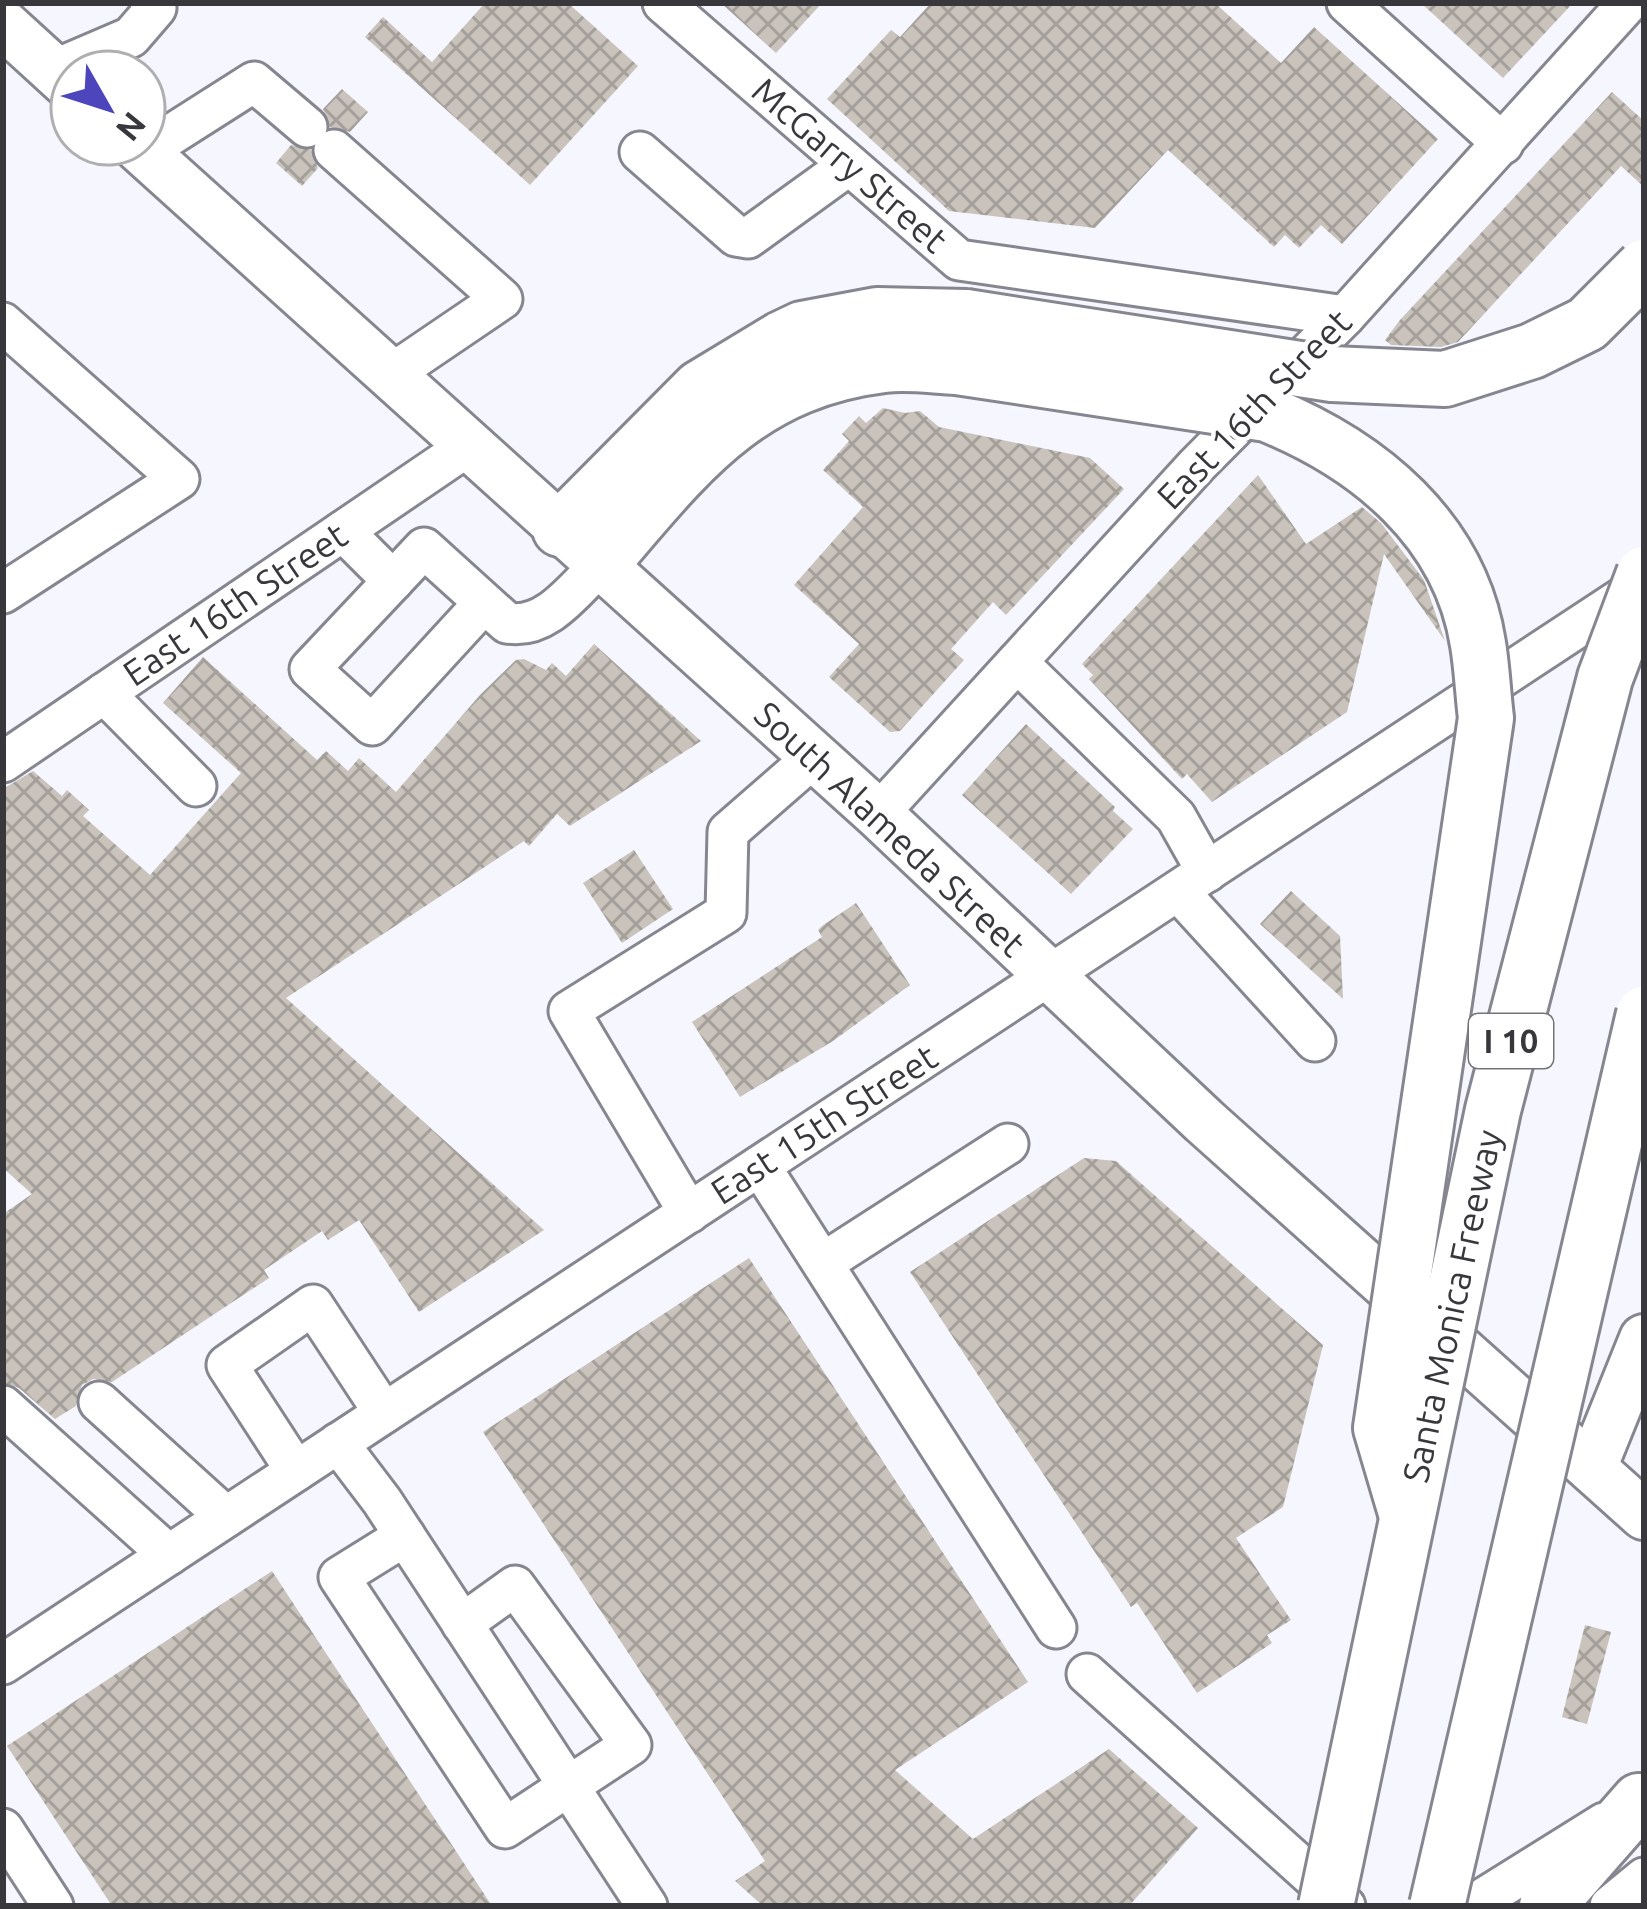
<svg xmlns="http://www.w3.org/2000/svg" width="1647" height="1909" viewBox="0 0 1647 1909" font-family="Ubuntu,sans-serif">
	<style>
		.building { fill: url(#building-cross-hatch) }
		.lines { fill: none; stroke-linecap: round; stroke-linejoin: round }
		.minor-casing { stroke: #85868f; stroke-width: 45 }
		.major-casing { stroke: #85868f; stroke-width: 54 }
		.highway-casing { stroke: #85868f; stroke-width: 60 }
		.minor { stroke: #fff; stroke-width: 39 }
		.major { stroke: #fff; stroke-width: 48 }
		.highway { stroke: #fff; stroke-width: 54 }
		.highway-bridge-casing { stroke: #85868f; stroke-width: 60; stroke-linecap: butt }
		.highway-bridge { stroke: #fff; stroke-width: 54 }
		.labels { text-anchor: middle; stroke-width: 9; stroke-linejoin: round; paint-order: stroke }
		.shield { fill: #fff; stroke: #747476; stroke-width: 3 }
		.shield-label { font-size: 33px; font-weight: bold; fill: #38383c }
		.street-label { font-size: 36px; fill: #38383c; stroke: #fff }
	</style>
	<defs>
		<pattern id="building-cross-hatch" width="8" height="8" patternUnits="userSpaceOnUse" patternTransform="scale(3)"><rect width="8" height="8" fill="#cac3bc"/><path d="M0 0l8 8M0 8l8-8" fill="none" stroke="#a59f9a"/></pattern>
	</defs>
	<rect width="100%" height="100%" fill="#f5f6fe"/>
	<g class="building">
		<polygon points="485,3 568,3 638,66 530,185 365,37 383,17 432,62"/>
		<polygon points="721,3 822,3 776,53"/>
		<polygon points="931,3 1215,3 1281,63 1314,27 1438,139 1342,244 1321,225 1299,248 1285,235 1274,247 1168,150 1095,228 949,211 827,99 891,30 900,37"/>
		<polygon points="1421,3 1573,3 1503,78"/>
		<polygon points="342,89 368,112 350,132 330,127 323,109"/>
		<polygon points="1612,92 1644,121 1644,187 1621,166 1458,342 1441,347 1391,345 1385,340 1400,320"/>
		<polygon points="291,145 311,150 318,168 302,186 276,163"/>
		<polygon points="883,408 905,413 920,411 939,427 1090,458 1124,489 1006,615 993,602 951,649 964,660 900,731 890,732 829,677 859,644 794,585 863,507 823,470 849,441 842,434 859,416 866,423"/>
		<polygon points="1258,475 1306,544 1362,507 1381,523 1424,580 1445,641 1384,554 1347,712 1212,802 1187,774 1182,779 1089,679 1093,675 1082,664"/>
		<polygon points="594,644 701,741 570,826 557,814 529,846 524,841 286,998 544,1230 419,1312 359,1220 328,1240 322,1231 264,1270 269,1278 112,1382 93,1379 82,1385 76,1406 55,1419 19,1388 3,1383 3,1214 32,1194 3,1168 3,789 33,771 62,796 67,790 89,810 83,816 150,875 241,773 163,703 203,657 317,760 326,751 348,771 359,758 396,792 480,695 516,660 524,659 546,670 552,663 566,676"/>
		<polygon points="1026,724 1115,807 1113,811 1133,829 1071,894 962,795"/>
		<polygon points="634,850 673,909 622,943 583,883"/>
		<polygon points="1291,891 1340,936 1343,999 1260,924"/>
		<polygon points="856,903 910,985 833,1041 740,1097 692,1022 822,937 818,930 822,926"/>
		<polygon points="1084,1158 1116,1161 1323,1345 1283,1507 1236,1538 1291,1620 1267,1635 1272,1643 1197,1693 1137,1603 1131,1607 910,1272"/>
		<polygon points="749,1258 1028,1682 895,1770 973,1839 1109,1749 1198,1828 1129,1906 763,1906 735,1881 765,1861 483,1432"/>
		<polygon points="272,1571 492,1906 112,1906 7,1746"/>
		<polygon points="1585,1625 1611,1632 1587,1724 1562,1717"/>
	</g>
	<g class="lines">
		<defs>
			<g id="minor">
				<polyline points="663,3 959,260 1345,316"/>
				<polyline points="1347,3 1503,144"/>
				<polyline points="54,70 131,37 156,8 150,3"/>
				<polyline points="334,150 502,299 390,375"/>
				<polyline points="144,152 254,82 307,127"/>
				<polyline points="640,152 736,236 748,238 849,165"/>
				<polyline points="3,323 179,479 3,593"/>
				<polyline points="343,531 393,581"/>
				<path d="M484,603L372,725L310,669L424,548L507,623C546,630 574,590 600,565"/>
				<polyline points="1017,662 1176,817 1207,872"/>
				<polyline points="104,693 196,786"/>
				<polyline points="3,762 468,446"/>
				<polyline points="878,814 1197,465 1345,316 1628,3"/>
				<polyline points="1178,891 1315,1041"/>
				<polyline points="760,1166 1056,1628"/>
				<polyline points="689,1213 569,1011 726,913 728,832 814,757"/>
				<polyline points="823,1263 1008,1144"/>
				<polyline points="99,1402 226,1517"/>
				<polyline points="3,1406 169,1555"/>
				<polyline points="338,1443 382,1501 647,1906"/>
				<polyline points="296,1471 227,1365 313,1305 384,1413"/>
				<polyline points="405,1536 339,1577 505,1828 631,1745 515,1586 462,1624"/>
				<polyline points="3,1664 1642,585"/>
				<polyline points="1087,1674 1345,1906"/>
				<polyline points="3,1829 53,1906"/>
				<polyline points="1471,1906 1604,1823"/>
				<polyline points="1610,1906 1644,1878"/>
			</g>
			<g id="major">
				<polyline points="3,24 72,87"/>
				<polyline points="135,144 878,814 1204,1121 1644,1515"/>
				<polyline points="1592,1468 1644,1339"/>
			</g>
			<g id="highway">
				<polyline points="560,529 700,388 781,339 802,329 877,315 966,317"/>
				<path d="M600,565C685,467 744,382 884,365C907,362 933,366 957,367"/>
				<polyline points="1547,1906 1639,1801"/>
			</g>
		</defs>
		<use href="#minor" class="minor-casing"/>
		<use href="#major" class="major-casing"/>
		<use href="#highway" class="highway-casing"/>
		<use href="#minor" class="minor"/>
		<use href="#major" class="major"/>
		<use href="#highway" class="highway"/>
		<defs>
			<g id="highway-bridge">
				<polyline points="966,317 1332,374 1445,379 1532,351 1587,324 1644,267"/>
				<path d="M957,367L1267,414C1368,455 1460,529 1478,644C1482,668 1483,694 1486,718L1381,1428L1407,1516"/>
				<polyline points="1326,1906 1493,1110 1605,678 1644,574"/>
				<polyline points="1437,1906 1644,1014"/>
			</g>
		</defs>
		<use href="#highway-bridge" class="highway-bridge-casing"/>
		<use href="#highway-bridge" class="highway-bridge"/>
	</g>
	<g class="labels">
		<rect class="shield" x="1469" y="1014" width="84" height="54" rx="9"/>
		<g class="shield-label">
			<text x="1511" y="1053">I 10</text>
		</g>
		<g class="street-label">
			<text transform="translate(850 165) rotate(41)" y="13">McGarry Street</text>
			<text transform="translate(1254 409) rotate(-46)" y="13">East 16th Street</text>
			<text transform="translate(235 604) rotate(-34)" y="13">East 16th Street</text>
			<text transform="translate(890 829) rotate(43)" y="13">South Alameda Street</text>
			<text transform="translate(824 1124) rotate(-33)" y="13">East 15th Street</text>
			<text transform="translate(1452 1306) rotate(-78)" y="13">Santa Monica Freeway</text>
		</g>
	</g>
	<rect width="1647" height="1909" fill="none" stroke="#38383c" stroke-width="12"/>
	<g transform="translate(108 108) rotate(129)"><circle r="57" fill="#ffffff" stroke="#afafb1" stroke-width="3"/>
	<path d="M0-9L21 45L0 30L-21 45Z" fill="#4c45bc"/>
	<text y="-18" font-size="33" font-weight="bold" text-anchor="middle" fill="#38383c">N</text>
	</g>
</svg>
